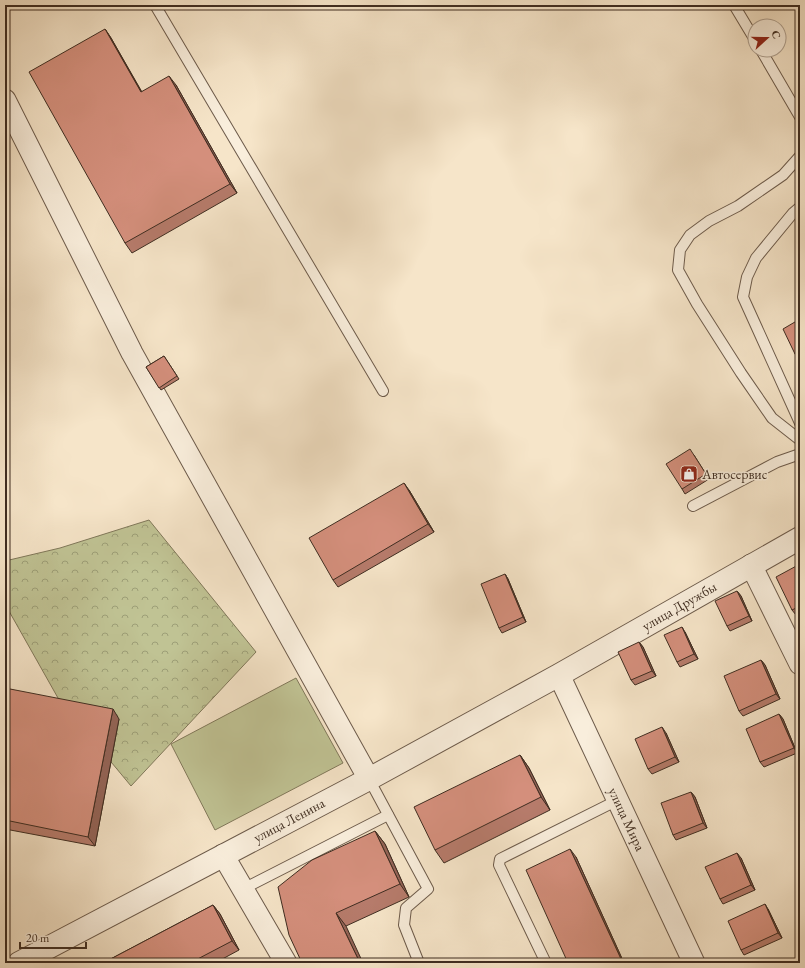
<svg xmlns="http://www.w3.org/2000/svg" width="805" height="968" viewBox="0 0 805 968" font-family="'EB Garamond',serif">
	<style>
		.grass { fill: #c0c394; stroke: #80785a }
		.forest { fill: url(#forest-crowns); stroke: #80785a }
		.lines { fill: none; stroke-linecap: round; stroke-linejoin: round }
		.service-casing { stroke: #6d5b4b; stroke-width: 12 }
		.minor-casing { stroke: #6d5b4b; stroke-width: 23 }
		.tertiary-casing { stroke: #6d5b4b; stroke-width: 24 }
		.service { stroke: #f9eedc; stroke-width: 10 }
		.minor { stroke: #f9eedc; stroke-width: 21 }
		.tertiary { stroke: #f9eedc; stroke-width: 22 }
		.wall { fill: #b67b6b; stroke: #3f2d21 }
		.shaded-wall { fill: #946457; stroke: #3f2d21 }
		.building { fill: #d48f7c; stroke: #3f2d21 }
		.labels { text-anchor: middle; stroke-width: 3; stroke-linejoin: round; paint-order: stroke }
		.poi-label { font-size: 14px; fill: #3f2d21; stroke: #f9eedc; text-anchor: start }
		.street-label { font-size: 14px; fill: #3f2d21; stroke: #f9eedc }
	</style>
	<defs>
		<pattern id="forest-crowns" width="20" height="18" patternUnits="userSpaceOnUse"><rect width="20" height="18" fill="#c0c394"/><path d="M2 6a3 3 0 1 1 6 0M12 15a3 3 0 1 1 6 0" fill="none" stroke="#9d9f78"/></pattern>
	</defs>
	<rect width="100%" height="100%" fill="#f6e5c9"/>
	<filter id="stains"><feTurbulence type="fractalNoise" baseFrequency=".005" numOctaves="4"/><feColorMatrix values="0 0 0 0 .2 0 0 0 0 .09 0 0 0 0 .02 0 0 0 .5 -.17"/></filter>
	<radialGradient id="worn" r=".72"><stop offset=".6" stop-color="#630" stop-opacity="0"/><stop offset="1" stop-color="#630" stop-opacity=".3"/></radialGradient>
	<polygon class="grass" points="296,678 343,763 215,830 171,744"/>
	<polygon class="forest" points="149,520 256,652 131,786 58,698 5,604 5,561 60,548"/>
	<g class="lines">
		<defs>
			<g id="service">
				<polyline points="155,5 383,391"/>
				<polyline points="734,5 755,40"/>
				<polyline points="761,50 800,117"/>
				<polyline points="800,156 783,175 738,206 709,221 690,235 680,250 678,270 697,304 741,373 772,418 800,440"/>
				<polyline points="800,207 793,213 756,258 747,277 743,297 800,423"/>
				<polyline points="693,506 777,462 800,454"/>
				<polyline points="369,779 428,889 406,908 404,925 419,963"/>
				<polyline points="243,889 388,815"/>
				<polyline points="546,963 499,865 500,859 618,800"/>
			</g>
			<g id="minor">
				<polyline points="5,100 132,353 369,779"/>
				<polyline points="751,565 800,664"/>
				<polyline points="559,675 694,963"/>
				<polyline points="223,855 286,963"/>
			</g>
			<polyline id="tertiary" points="19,963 369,779 559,675 800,538"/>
		</defs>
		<use href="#service" class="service-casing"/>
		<use href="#minor" class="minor-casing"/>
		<use href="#tertiary" class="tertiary-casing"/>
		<use href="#service" class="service"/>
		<use href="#minor" class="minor"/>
		<use href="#tertiary" class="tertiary"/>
	</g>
	<g class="wall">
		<polygon points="105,29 111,38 142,92 176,85 237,193 132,253 125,243"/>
		<polygon points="800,319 800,361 795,354"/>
		<polygon points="164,356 179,379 161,390 146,367"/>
		<polygon points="694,455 709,479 685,494 682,489"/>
		<polygon points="409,490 434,532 338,587 333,580"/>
		<polygon points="800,564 800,613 796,615 792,610"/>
		<polygon points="505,574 508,579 526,622 502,633 499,628"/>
		<polygon points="737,591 741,596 752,621 730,631 727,626"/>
		<polygon points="685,632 698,659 680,667 677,662"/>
		<polygon points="639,642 643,647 656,676 635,685 631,680"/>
		<polygon points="761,660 765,665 780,699 743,716 739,711"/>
		<polygon points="5,688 119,719 95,846 5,829"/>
		<polygon points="779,714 783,719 797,753 764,767 760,762"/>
		<polygon points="666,733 679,762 652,774 648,769"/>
		<polygon points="520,755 529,768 550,810 444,863 435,850"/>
		<polygon points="691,792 695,797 707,828 676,840 673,835"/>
		<polygon points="375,831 385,844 409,897 346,926 302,963"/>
		<polygon points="576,857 624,963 568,963"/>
		<polygon points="741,858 755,890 723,904 720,899"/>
		<polygon points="213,905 220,914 239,950 215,963 103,963"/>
		<polygon points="768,909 782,938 744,955 741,950"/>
	</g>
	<g class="shaded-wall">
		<polygon points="105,29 111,38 147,102 141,92"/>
		<polygon points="169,76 176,85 237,193 230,184"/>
		<polygon points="404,483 409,490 434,532 428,524"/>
		<polygon points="505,574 508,579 526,622 523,617"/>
		<polygon points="737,591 741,596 752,621 749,616"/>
		<polygon points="682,627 685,632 698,659 694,654"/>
		<polygon points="639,642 643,647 656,676 652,671"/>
		<polygon points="761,660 765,665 780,699 776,694"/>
		<polygon points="113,709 119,719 95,846 88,837"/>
		<polygon points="779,714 783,719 797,753 794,748"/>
		<polygon points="662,727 666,733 679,762 675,757"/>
		<polygon points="520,755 529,768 550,810 541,797"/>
		<polygon points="691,792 695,797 707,828 703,823"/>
		<polygon points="375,831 385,844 409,897 400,884"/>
		<polygon points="570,849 576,857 624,963 621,959"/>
		<polygon points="737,853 741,858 755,890 751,885"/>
		<polygon points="765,904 768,909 782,938 778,933"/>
		<polygon points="213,905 220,914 239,950 232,941"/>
		<polygon points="336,913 346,926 363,963 360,963"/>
	</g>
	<g class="building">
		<polygon points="105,29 141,92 169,76 230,184 125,243 29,72"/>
		<polygon points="800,319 800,351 795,354 783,329"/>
		<polygon points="164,356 177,376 159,388 146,367"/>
		<polygon points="690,449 706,474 682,489 666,464"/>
		<polygon points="404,483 428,524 333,580 309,538"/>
		<polygon points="800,564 800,606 792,610 776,577"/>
		<polygon points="505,574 523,617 499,628 481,584"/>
		<polygon points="737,591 749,616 727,626 715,601"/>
		<polygon points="682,627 694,654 677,662 664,635"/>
		<polygon points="639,642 652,671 631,680 618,652"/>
		<polygon points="761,660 776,694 739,711 724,676"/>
		<polygon points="5,688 113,709 88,837 5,820"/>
		<polygon points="779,714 794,748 760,762 746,729"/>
		<polygon points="662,727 675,757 648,769 635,739"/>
		<polygon points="520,755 541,797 435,850 414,807"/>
		<polygon points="691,792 703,823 673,835 661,803"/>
		<polygon points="375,831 400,884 336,913 360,963 302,963 289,935 278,887 312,860"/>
		<polygon points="570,849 621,959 612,963 568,963 526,870"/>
		<polygon points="737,853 751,885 720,899 705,867"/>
		<polygon points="765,904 778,933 741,950 728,921"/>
		<polygon points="213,905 232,941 190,963 103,963"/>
	</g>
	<defs>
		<symbol id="shop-square" viewBox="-11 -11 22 22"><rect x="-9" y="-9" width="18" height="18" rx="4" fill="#8f2418" stroke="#f9eedc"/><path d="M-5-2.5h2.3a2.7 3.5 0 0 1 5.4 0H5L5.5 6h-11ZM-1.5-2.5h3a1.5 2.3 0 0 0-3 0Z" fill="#fff"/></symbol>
	</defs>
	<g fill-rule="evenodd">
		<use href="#shop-square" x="679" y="464" width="20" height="20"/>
	</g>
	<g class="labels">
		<g class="poi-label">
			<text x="702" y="479">Автосервис</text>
		</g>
		<g class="street-label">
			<text transform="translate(679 606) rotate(-30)" y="5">улица Дружбы</text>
			<text transform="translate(627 819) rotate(65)" y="5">улица Мира</text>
			<text transform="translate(289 820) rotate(-28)" y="5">улица Ленина</text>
		</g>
	</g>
	<rect width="805" height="968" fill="none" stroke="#f6e5c9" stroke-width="20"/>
	<rect x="6" y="6" width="793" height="956" fill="none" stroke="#3f2d21" stroke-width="2"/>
	<rect x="10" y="10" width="785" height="948" fill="none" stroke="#3f2d21"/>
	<g transform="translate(767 38) rotate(69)"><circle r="19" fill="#f9eedc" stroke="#afa191"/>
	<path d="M0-3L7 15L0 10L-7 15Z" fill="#8f2418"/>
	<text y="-6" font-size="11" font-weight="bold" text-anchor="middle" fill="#3f2d21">С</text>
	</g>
	<path d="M20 942v6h66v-6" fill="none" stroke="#3f2d21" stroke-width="2"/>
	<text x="26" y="942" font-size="12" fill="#3f2d21" stroke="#f9eedc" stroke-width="3" paint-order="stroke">20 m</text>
	<rect width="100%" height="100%" filter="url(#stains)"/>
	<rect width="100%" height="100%" fill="url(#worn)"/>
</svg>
